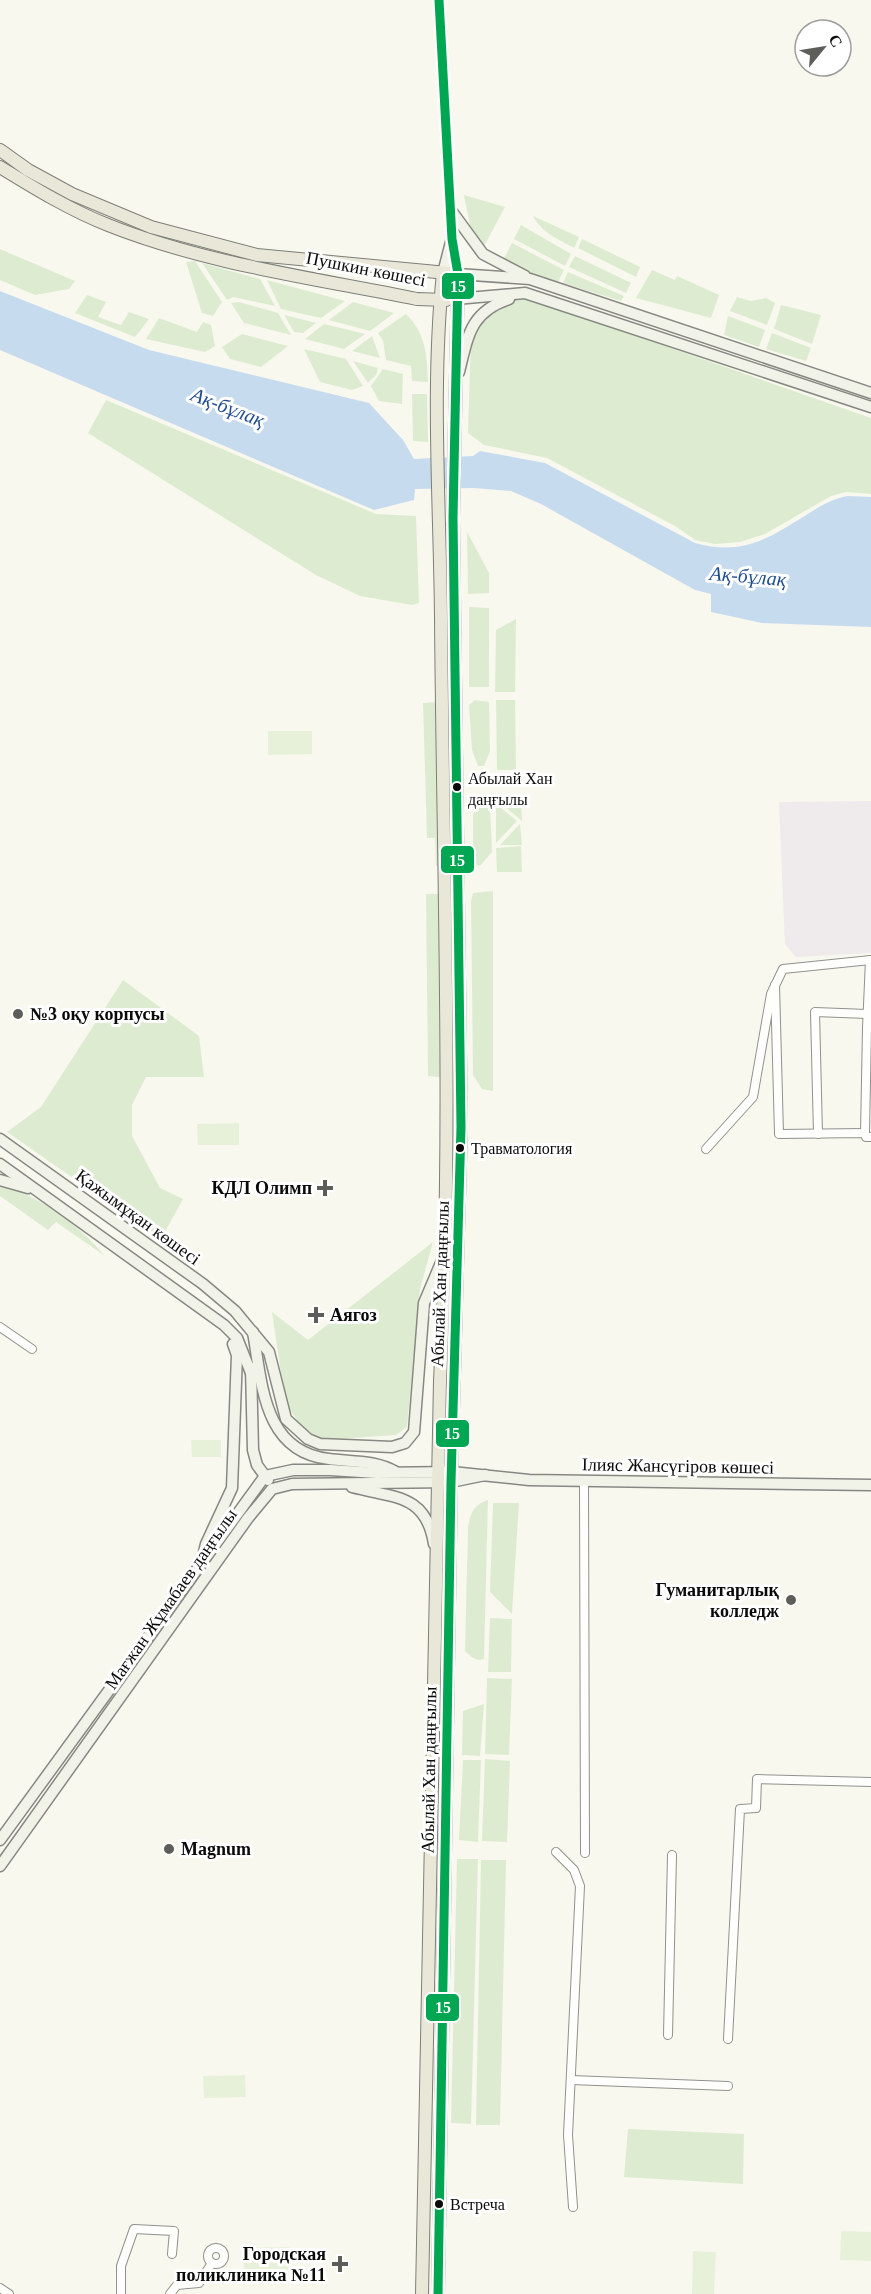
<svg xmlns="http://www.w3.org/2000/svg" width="871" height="2294" viewBox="0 0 871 2294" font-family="'Times New Roman',serif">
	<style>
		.industrial { fill: #efeaeb }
		.green { fill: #ddecd0 }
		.pitch { fill: #e7f1d9 }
		.water { fill: #c7dbef }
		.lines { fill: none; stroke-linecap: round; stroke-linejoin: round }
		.street-casing { stroke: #91918d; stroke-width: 10 }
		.secondary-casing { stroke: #888883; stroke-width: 13 }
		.primary-casing { stroke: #7e7e7a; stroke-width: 14 }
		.street { stroke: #fefefc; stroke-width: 8 }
		.secondary { stroke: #f2f3e8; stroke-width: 10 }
		.primary { stroke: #e9e8d8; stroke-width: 12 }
		.bus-1-casing { stroke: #fff; stroke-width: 14 }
		.bus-1 { stroke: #00a651; stroke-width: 9 }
		.bus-dot { fill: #0a0a0a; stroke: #fff; stroke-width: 2 }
		.poi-dot { fill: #5d5d5a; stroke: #fff; stroke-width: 2 }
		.labels { text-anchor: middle; stroke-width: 6; stroke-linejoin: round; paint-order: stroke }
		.bus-label { font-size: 16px; fill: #0a0a0a; stroke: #fff; text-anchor: start }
		.street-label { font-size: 18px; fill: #0a0a0a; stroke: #fff }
		.poi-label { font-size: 18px; font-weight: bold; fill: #0a0a0a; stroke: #fff; text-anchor: start }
		.water-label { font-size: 20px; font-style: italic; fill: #204d8f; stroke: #fff }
		.line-badge { stroke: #fff; stroke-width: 2 }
		.badge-label { font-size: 16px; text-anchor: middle; font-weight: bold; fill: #fff }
	</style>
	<rect width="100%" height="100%" fill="#f8f8ee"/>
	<polygon class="industrial" points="871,801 871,953 796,957 785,944 779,802"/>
	<g class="green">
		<polygon points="464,195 505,207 483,248 472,236"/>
		<path d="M533,216L579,237L574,248C558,239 542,233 533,216Z"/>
		<polygon points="521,225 571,254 565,266 514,239"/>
		<polygon points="582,239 640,267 636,277 578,248"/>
		<polygon points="512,243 564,270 558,282 502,262"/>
		<polygon points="0,249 75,281 69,289 35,295 0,280"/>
		<polygon points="575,256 631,283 626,293 569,267"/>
		<polygon points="195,261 222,302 213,316 202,313 186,262"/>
		<polygon points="202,263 260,279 275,306 233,297 227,300"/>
		<polygon points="652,270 675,280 677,276 719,295 711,318 636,298"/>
		<polygon points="568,272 624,296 621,301 563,283"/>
		<polygon points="267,280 345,301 321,318 281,309"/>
		<polygon points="87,295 106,302 98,317 121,325 129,312 149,319 135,337 75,313"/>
		<polygon points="525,297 871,418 871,494 846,492 831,496 765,534 740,542 715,544 695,540 675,526 547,458 484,445 468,433 471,336 492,308"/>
		<polygon points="737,297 751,301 766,298 775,303 767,325 730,311"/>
		<polygon points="239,302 278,313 291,335 244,323 231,303"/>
		<polygon points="353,302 394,313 370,331 329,320"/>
		<polygon points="781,305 821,315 812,344 774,329"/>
		<path d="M406,314C426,334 427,355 428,382L412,381L411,366L386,360L383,341L378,333Z"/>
		<polygon points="284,315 316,323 303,333 294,332"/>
		<polygon points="728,316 765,330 759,347 724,335"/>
		<polygon points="159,318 197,332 203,322 211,325 215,346 205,352 146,339"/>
		<polygon points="324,324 365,334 344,349 305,339"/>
		<polygon points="772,333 811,348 806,361 766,349"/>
		<polygon points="242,334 288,346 261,367 230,359 222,347"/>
		<polygon points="372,336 380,358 352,351"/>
		<polygon points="304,349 346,359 363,386 352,390 320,382"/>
		<polygon points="353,361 378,368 376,375 368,383"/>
		<polygon points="383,369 403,374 402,404 379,401 371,386"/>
		<polygon points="412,394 427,394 428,442 413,441"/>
		<polygon points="106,400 376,514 416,516 419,603 412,605 360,596 316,575 88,433"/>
		<polygon points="467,532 489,573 489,593 468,594"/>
		<polygon points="469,607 489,608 489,687 469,687"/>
		<polygon points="516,619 515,692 495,692 496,630"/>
		<polygon points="475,700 489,702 490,751 484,766 478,766 472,750 469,705"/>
		<polygon points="496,700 515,700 516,770 497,770"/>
		<polygon points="437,702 443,866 436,866 435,838 427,838 423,703"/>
		<polygon points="496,799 521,799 522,821"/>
		<polygon points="496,804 517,821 496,843"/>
		<polygon points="490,805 492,852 480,866 473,865 473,814 479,806"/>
		<polygon points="520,824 522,845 500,845"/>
		<polygon points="521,846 522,872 497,872 496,848"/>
		<polygon points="493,891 493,1091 482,1089 473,1075 471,901 473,893"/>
		<polygon points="426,894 442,894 443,1073 439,1077 428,1076"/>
		<polygon points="123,980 199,1036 204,1077 146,1077 132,1105 132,1136 160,1188 183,1199 161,1239 7,1132 41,1107"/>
		<path d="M0,1185C39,1195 79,1225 105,1256L56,1222L48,1230L0,1196Z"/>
		<polygon points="433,1242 420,1289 407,1427 396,1435 339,1439 319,1438 300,1425 289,1408 283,1387 272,1312 308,1340"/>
		<path d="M488,1500L484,1659C476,1662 470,1656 465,1651L468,1528C470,1514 473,1505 488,1500Z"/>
		<polygon points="493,1503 519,1503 512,1614 490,1592"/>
		<polygon points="490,1618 512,1619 511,1672 488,1672"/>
		<polygon points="487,1678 512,1679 509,1755 485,1754"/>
		<polygon points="484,1704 480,1756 462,1755 463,1711"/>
		<polygon points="485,1759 510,1761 507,1842 482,1841"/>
		<polygon points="463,1760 481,1760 478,1842 459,1840"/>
		<polygon points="457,1859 478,1859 471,2124 451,2123"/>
		<polygon points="481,1860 506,1860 500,2125 476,2125"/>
		<polygon points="628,2129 744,2134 743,2184 624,2177"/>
	</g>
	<g class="pitch">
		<polygon points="268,731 312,731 312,754 268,755"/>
		<polygon points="239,1123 239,1145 198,1145 197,1124"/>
		<polygon points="191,1440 221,1440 221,1457 192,1457"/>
		<polygon points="245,2075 246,2097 204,2098 203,2076"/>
		<polygon points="841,2231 871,2232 871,2261 840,2260"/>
		<polygon points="289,2247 289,2271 244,2272 244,2248"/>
		<polygon points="693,2251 716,2252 714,2294 692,2294"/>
	</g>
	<path class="water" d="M0,291L149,350L369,403L403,440L414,459L473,456L480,451L545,463L695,543C742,556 768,539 806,515C819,507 833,498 848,496C855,496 864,497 871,497V627L762,623L711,612V594L695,590L541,504L511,491L474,488L415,489L414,500L374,510L0,350Z"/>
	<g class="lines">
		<defs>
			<g id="street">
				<polyline points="775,985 779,1134 865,1133 866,1137 871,1137"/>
				<polyline points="867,1028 870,960"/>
				<polyline points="865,1133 867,1028 871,1028"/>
				<polyline points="818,1134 815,1012 867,1014"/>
				<polyline points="706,1149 753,1097 771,994 783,969 871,960"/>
				<polyline points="0,1327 32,1349"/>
				<polyline points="584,1481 585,1853"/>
				<polyline points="556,1852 574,1870 580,1886 568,2135 573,2207"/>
				<polyline points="668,2035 672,1855"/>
				<polyline points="728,2039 740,1809 756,1808 757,1779 871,1782"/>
				<polyline points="571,2080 728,2086"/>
				<circle cx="216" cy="2256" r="8"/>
				<polyline points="0,2288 9,2294"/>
				<polyline points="121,2294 121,2266 134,2229 174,2231 172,2254"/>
				<polyline points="170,2294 177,2285 199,2283 212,2263"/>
			</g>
			<g id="secondary">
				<polyline points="439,0 452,239 458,274 530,279 871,393"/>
				<polyline points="453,213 483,254 525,276"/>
				<polyline points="443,273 451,242"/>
				<polyline points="456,299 525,293 871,407"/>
				<path d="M459,372C468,336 470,312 509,299"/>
				<polyline points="0,1139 203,1284 235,1311 269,1352 286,1419 308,1439 320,1444 392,1447 405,1443 414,1432 424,1303 443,1258"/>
				<polyline points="0,1164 224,1325 237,1338 251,1373"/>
				<polyline points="0,1180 28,1188"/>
				<path d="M253,1332C262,1383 263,1452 329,1459C353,1462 375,1460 396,1472"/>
				<polyline points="251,1368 253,1450 257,1465 268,1480"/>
				<polyline points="265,1476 293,1470 330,1470 377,1473 452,1472 529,1480 871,1485"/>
				<path d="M352,1487C393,1498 426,1493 434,1544"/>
				<polyline points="204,1552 206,1544 232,1488 237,1355 233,1344"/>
				<polyline points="0,1840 265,1476"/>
				<polyline points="0,1866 248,1518 272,1489 292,1484 451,1482 485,1475"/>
			</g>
			<g id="primary">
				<polyline points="0,150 28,170 72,194 151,227 257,255 458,274 453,518 461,1127 451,1482 438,2294"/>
				<path d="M0,167C34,188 70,210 108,225C206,264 314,278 417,299L446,300"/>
				<path d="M422,2294L440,1381C453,1127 443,873 441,618C440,504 431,387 443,273"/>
			</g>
		</defs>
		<use href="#street" class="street-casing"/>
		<use href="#secondary" class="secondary-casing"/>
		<use href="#primary" class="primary-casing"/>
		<use href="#street" class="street"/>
		<use href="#secondary" class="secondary"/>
		<use href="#primary" class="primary"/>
		<defs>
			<polyline id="bus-1" points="438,2294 451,1482 461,1127 453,518 458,274 452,239 439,0"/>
		</defs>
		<use href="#bus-1" class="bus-1-casing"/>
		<use href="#bus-1" class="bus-1"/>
	</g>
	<g class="bus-dot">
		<circle cx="457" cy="787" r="5"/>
		<circle cx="460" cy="1148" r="5"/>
		<circle cx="439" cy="2204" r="5"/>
	</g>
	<g class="poi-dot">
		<circle cx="18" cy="1014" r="6"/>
		<path d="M322 1179h6v6h6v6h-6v6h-6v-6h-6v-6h6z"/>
		<path d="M313 1306h6v6h6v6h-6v6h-6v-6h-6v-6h6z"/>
		<circle cx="791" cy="1600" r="6"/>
		<circle cx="169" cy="1849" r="6"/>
		<path d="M337 2255h6v6h6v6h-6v6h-6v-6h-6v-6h6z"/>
	</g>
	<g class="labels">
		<g class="bus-label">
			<text x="468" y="784">Абылай Хан<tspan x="468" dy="21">даңғылы</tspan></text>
			<text x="471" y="1154">Травматология</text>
			<text x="450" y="2210">Встреча</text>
		</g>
		<g class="street-label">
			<text transform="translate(366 269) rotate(11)" y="6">Пушкин көшесі</text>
			<text transform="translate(138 1217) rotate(36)" y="6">Қажымұқан көшесі</text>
			<text transform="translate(440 1284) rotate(-88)" y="6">Абылай Хан даңғылы</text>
			<text transform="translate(678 1466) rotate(1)" y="6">Ілияс Жансүгіров көшесі</text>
			<text transform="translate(171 1599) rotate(-55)" y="6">Мағжан Жұмабаев даңғылы</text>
			<text transform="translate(429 1770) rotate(-89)" y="6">Абылай Хан даңғылы</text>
		</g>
		<g class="poi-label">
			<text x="30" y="1020">№3 оқу корпусы</text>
			<text x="312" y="1194" text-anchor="end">КДЛ Олимп</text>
			<text x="330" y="1321">Аягоз</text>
			<text x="779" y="1596" text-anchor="end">Гуманитарлық<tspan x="779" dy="21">колледж</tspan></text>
			<text x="181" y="1855">Magnum</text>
			<text x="326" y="2260" text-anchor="end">Городская<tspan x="326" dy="21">поликлиника №11</tspan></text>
		</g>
		<g class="water-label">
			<text transform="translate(228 407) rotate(21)" y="7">Ақ-бұлақ</text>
			<text transform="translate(748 576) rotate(5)" y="7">Ақ-бұлақ</text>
		</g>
	</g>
	<g class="line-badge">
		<rect x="441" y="272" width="34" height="28" rx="6" fill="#00a651"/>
		<rect x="440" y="845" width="35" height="29" rx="6" fill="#00a651"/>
		<rect x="435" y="1419" width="35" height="29" rx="6" fill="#00a651"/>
		<rect x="425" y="1993" width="35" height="29" rx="6" fill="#00a651"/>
	</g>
	<g class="badge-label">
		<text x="458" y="292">15</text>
		<text x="457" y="866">15</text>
		<text x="452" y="1439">15</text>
		<text x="443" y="2013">15</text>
	</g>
	<g transform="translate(823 48) rotate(60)"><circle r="28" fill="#ffffff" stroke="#9d9d9d" stroke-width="1.5"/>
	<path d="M0-4.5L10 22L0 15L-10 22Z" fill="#5d5d5a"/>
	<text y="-9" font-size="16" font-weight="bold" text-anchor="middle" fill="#0a0a0a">С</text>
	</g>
</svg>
